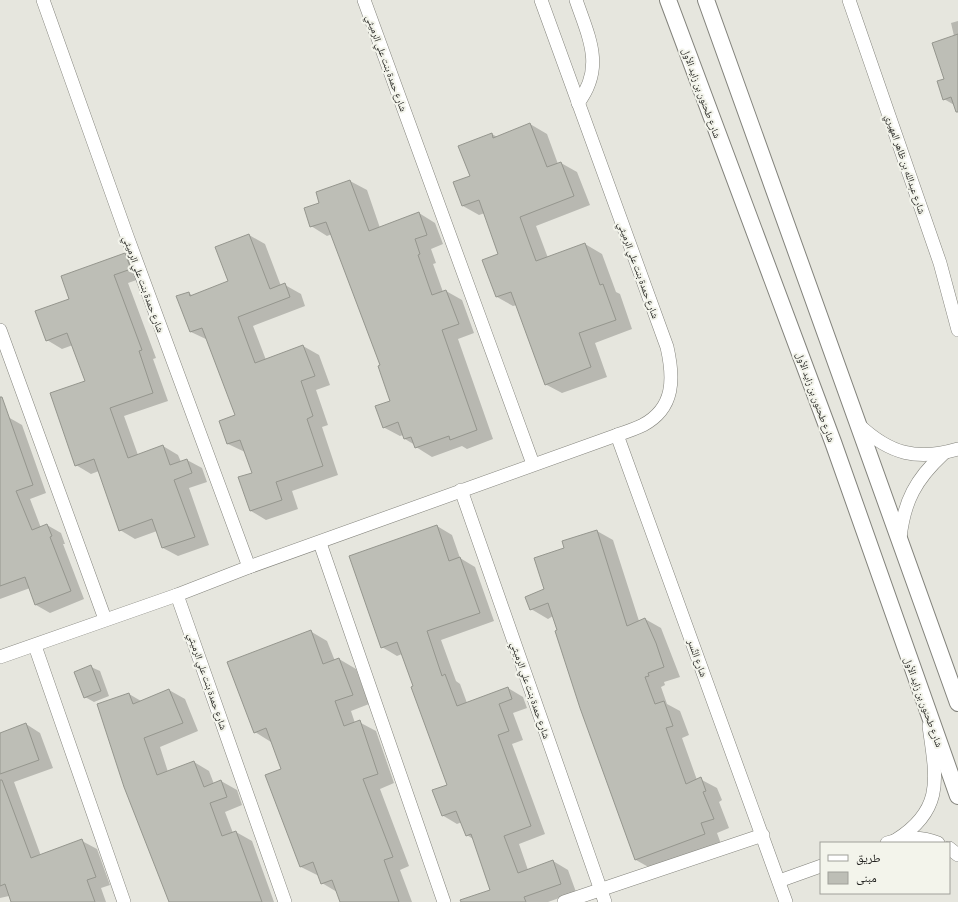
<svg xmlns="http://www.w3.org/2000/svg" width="958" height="902" viewBox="0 0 958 902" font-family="'Source Sans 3','Noto Naskh Arabic',sans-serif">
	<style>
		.shadow { fill: #0003 }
		.building { fill: #bdbeb6; stroke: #95968e }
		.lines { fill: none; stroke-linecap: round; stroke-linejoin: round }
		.minor-casing { stroke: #83837c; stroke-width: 14 }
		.tertiary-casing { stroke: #83837c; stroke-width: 18 }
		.minor { stroke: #fff; stroke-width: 13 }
		.tertiary { stroke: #fff; stroke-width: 16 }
		.labels { text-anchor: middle; stroke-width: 4; stroke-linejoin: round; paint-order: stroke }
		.street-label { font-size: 10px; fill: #232320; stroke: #f3f4eb }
	</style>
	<rect width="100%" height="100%" fill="#e6e6de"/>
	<g class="shadow">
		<polygon points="958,21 958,112 956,106 944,99 946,79 954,36 951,23"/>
		<polygon points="530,124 547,134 558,164 561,163 577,172 590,205 536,226 548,258 585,244 602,254 616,292 620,294 632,329 595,343 607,377 562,393 545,384 517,305 513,306 497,297 500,255 485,213 479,215 463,206 471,177 492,134 497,137"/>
		<polygon points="350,181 367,190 380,228 419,213 435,223 443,244 431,249 436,263 433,264 443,292 446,291 462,300 474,333 458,339 493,439 467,449 462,446 432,457 416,447 415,445 405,439 403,435 400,436 383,427 391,402 381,366 332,234 327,236 311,226 321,204"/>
		<polygon points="249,235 265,244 281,286 285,285 301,294 305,306 253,326 266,360 303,346 319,355 330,385 316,390 328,425 322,427 338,475 292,491 298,509 266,520 251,511 253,473 245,452 228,444 236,416 208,340 191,332 189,293 193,296 229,282"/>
		<polygon points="125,254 140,263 145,277 128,283 156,358 153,359 168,401 124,416 138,455 163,446 178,455 181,462 187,460 202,468 207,482 189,488 209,545 178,556 163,548 157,531 135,539 120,530 99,471 91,474 76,465 86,381 73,345 62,349 47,340 70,299"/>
		<polygon points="8,417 22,425 46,493 30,499 41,528 47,525 61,533 65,544 63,544 84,599 50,613 36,605 30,588 0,599 0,420"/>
		<polygon points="437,526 452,535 460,558 475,567 494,621 441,640 456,681 460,684 467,703 508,688 523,697 527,708 513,713 523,740 512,744 545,834 519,844 528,870 553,861 568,870 576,892 548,902 482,902 491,890 473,839 467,835 462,822 457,824 442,815 448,785 402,654 397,656 382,647"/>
		<polygon points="597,531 613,540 639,621 645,619 661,628 680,677 664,682 665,685 661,687 667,704 680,711 689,735 682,738 697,780 700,779 717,788 722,800 719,802 729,828 717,833 721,844 652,869 636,860 553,616 548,619 531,609 545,590 565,548"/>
		<polygon points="310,631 327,641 335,661 339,659 356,669 369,704 351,711 355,723 359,722 376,731 394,783 380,789 409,866 400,870 412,902 341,902 337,892 322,883 319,876 301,867 283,769 271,742 255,732"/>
		<polygon points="91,667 100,671 109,696 94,702 85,697"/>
		<polygon points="169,690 185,699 198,731 160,747 168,772 194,762 209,771 214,784 221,781 237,790 242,805 225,812 233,833 236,832 252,841 274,902 170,902 129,694 141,701"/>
		<polygon points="26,724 40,733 53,768 14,782 41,856 82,841 97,849 110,885 101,888 106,902 12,902 9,896 0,898 0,734"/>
	</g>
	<g class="building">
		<polygon points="958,34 958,112 956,112 951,97 943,100 937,81 944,79 932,43"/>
		<polygon points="530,123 547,167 561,162 574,196 520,217 536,261 585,243 600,285 603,284 616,320 579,333 591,367 545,385 511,292 496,297 482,260 498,254 479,200 462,206 453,182 470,176 458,146 492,133 493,138"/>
		<polygon points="350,180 369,231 419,212 427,235 415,239 420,254 418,255 432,295 446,290 459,324 442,330 477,430 450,440 449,436 415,448 411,437 404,439 398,422 383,428 375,406 390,401 378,366 380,365 326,222 310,227 304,208 319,203 316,192"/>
		<polygon points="249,234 270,289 285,283 290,297 238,317 255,363 303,345 315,376 301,381 313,416 307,419 323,466 276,482 282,500 250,511 238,477 252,473 240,440 227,444 219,421 235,415 202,328 190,332 176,296 189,292 190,296 228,281 215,247"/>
		<polygon points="125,253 131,269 114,275 142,350 139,351 153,393 110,408 128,458 163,445 170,465 187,459 192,473 174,480 195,537 162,548 152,519 119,531 94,459 75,466 50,393 85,381 67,333 46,341 35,311 69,299 61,276"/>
		<polygon points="0,397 2,397 33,485 16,491 32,530 47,524 52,536 50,537 71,591 35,605 25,577 0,586"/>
		<polygon points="437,525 449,561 460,557 480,613 427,631 442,676 445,674 457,706 508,687 512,699 499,704 509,731 498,735 531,826 504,836 518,873 553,860 561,884 524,897 526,902 461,902 460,900 490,890 471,834 466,836 456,811 442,816 432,790 447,785 411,687 413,686 397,642 381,648 349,556"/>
		<polygon points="597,530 627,626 645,618 656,643 664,667 648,673 649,676 645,677 655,704 664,701 673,726 666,728 686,784 701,777 706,791 703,792 714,819 701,823 705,834 635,860 580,708 555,631 557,630 548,603 530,610 525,597 544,589 534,558 564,548 562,541"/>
		<polygon points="311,630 323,664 339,658 353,695 335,701 344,726 360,720 378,774 363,779 393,857 384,860 399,902 340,902 332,880 321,884 313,862 300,867 265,775 281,769 266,728 254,733 227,662"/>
		<polygon points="91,665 101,691 84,698 74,672"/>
		<polygon points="169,689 183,723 144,738 157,775 194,761 204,787 221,780 227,797 210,803 222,836 236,831 262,902 169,902 124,787 97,704 129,693 133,704"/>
		<polygon points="26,723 39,760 0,774 0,733"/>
		<polygon points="0,780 2,780 31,858 82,839 96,877 87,880 95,902 11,902 5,884 0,886"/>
	</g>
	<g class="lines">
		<defs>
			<g id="minor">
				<polyline points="43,0 127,236 249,567"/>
				<polyline points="364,0 533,464"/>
				<path d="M576,0C589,38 605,67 578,103"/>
				<polyline points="849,0 940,263 958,330"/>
				<polyline points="0,330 105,619"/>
				<path d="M859,425C890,454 917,461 958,449"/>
				<polyline points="617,435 786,902"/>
				<polyline points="461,490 605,902"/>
				<path d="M900,538C904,501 916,479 943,454"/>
				<polyline points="320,543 444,902"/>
				<polyline points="177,595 285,902"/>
				<polyline points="35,646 124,902"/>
				<path d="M0,657L177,595L249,567L617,435C626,432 635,429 643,425C675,408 674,378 667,347L541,0"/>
				<path d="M896,840C945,809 936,777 929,726"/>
				<path d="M887,843C904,837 921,836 938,843"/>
				<polyline points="949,848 958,855"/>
				<polyline points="779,881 821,866"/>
				<polyline points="564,902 763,835"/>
			</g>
			<g id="tertiary">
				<polyline points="668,0 833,442 958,796"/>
				<polyline points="706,0 958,703"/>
			</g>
		</defs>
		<use href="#minor" class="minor-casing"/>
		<use href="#tertiary" class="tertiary-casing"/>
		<use href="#minor" class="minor"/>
		<use href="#tertiary" class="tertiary"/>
	</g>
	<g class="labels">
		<g class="street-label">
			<text transform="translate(387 63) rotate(70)" y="4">شارع حمدة بنت علي الرميثي</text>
			<text transform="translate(702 93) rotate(70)" y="4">شارع طحنون بن زايد الأول</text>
			<text transform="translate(906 164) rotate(71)" y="4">شارع عبدالله بن ظاهر المهيري</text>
			<text transform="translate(639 270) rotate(70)" y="4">شارع حمدة بنت علي الرميثي</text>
			<text transform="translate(144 284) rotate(70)" y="4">شارع حمدة بنت علي الرميثي</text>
			<text transform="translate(816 397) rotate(70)" y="4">شارع طحنون بن زايد الأول</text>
			<text transform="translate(698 658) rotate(70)" y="4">شارع النَّسر</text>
			<text transform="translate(208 681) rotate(71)" y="4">شارع حمدة بنت علي الرميثي</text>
			<text transform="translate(531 690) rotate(71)" y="4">شارع حمدة بنت علي الرميثي</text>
			<text transform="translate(924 702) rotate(70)" y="4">شارع طحنون بن زايد الأول</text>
		</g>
	</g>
	<rect x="820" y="842" width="130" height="52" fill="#f3f4eb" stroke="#a0a09a"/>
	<rect x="828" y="855" width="20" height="6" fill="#ffffff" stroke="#a0a09a"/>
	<text x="856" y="862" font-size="12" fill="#232320">طريق</text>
	<rect x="828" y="872" width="20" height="12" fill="#bdbeb6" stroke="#a0a09a"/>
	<text x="856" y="882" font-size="12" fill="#232320">مبنى</text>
</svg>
